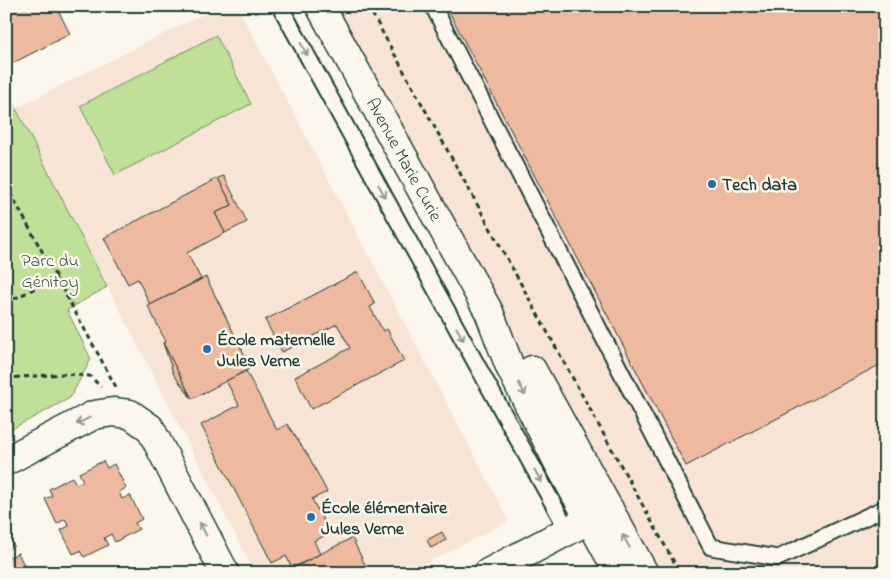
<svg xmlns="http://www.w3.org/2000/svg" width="891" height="579" viewBox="0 0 891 579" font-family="'Indie Flower',sans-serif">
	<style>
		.built { fill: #f7e4d5 }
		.green { fill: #c0df97; stroke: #708e66 }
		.building { fill: #edb99f; stroke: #1f3d34 }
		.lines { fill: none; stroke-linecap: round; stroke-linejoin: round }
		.service-casing { stroke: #1f3d34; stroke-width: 19 }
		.minor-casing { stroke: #1f3d34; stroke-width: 31 }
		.tertiary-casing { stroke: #1f3d34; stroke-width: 31 }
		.secondary-casing { stroke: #1f3d34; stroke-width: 31 }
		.path { stroke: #1f3d34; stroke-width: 3; stroke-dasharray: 5 4; stroke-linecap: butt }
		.service { stroke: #fbf7ec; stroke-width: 15 }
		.minor { stroke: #fbf7ec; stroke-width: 28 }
		.tertiary { stroke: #fbf7ec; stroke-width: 28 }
		.secondary { stroke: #fbf7ec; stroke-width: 28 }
		.oneway { stroke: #8d9a90 }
		.poi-dot { fill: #1f6fb2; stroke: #fbf7ec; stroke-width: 2 }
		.labels { text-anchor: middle; stroke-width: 5; stroke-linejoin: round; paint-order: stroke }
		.street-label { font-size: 18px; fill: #1f3d34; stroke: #fbf7ec }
		.poi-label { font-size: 18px; font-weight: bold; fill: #1f3d34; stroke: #fbf7ec; text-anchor: start }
		.park-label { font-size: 18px; fill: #3f5d48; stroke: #fbf7ec }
	</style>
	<rect width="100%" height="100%" fill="#fbf7ec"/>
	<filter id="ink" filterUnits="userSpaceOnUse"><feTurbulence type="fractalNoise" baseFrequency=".02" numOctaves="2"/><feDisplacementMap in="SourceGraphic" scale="10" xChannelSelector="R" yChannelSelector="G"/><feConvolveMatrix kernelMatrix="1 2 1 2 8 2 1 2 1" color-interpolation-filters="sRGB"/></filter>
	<g filter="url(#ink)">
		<g class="built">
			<polygon points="219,6 237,6 509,521 407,573 255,573 16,108"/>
			<polygon points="321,6 885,6 885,573 634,573"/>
		</g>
		<g class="green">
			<polygon points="216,35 251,104 115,175 80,106"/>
			<polygon points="6,89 107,287 67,310 91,359 70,398 6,432"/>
		</g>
		<g class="building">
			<polygon points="6,6 56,6 70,34 13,63 6,50"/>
			<polygon points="446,6 885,6 885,362 686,466"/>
			<polygon points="224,176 247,222 225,233 215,213 232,205 218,178"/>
			<polygon points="218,178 232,205 215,213 225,233 187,253 201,279 150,305 138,279 128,284 104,238"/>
			<polygon points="358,272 375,304 370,307 383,331 387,329 404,361 311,409 295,377 350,348 337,324 282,352 265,320"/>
			<polygon points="206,277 251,368 192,399 163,343 166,342 148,306"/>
			<polygon points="163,343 192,399 174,375"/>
			<polygon points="246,371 277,430 287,424 309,457 327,492 312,499 330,533 314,541 320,554 292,568 286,556 272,563 201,425 239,405 226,381"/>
			<polygon points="103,461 107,468 114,464 126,488 119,492 122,499 130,495 142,519 135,523 139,529 115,542 111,534 104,538 108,545 84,557 80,551 73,554 61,530 69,526 65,519 57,524 45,499 52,496 49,489 72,477 76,484 83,481 79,473"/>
			<polygon points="6,531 14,546 6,550 10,557 18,553 28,573 6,573"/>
			<polygon points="442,532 446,540 431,548 427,540"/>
			<polygon points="352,538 369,573 285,573 320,554"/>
		</g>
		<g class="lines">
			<defs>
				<g id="service">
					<polyline points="280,6 568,531"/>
					<polyline points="433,6 711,547 778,558 885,508"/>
				</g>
				<polyline id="minor" points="6,461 94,415 113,412 130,414 150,428 225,573"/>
				<polyline id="tertiary" points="488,573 609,509"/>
				<g id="secondary">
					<path id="s1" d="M320,6L489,312L510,367L559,464L619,573"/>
					<polyline points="532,370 644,573"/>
				</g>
			</defs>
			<use href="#service" class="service-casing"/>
			<use href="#minor" class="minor-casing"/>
			<use href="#tertiary" class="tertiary-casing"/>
			<use href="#secondary" class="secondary-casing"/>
			<g class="path">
				<polyline points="368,6 680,573"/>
				<polyline points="6,185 116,387"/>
				<polyline points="6,303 57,277"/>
				<polyline points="6,378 65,374 90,376 101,387"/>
			</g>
			<use href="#service" class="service"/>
			<use href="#minor" class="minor"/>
			<use href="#tertiary" class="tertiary"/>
			<use href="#secondary" class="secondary"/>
		</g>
		<defs><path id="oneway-shaft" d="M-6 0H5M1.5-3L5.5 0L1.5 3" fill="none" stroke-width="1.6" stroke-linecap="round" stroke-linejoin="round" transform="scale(1.25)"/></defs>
		<g class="oneway">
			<use href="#oneway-shaft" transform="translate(304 49) rotate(61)"/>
			<use href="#oneway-shaft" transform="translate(382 191) rotate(61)"/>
			<use href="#oneway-shaft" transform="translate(460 334) rotate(61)"/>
			<use href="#oneway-shaft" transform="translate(522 389) rotate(63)"/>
			<use href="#oneway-shaft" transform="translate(83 421) rotate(153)"/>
			<use href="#oneway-shaft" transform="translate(538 476) rotate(61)"/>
			<use href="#oneway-shaft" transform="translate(203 529) rotate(-117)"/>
			<use href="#oneway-shaft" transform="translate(626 541) rotate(-119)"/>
		</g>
	</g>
	<g class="poi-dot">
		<circle cx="712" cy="184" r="5"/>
		<circle cx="207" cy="349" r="5"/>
		<circle cx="311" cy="517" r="5"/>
	</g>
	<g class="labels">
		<g class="street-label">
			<text dy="6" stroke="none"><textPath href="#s1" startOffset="175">Avenue Marie Curie</textPath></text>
		</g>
		<g class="poi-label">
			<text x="722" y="190">Tech data</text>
			<text x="217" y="345">École maternelle<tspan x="217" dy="21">Jules Verne</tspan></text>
			<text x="321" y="513">École élémentaire<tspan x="321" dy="21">Jules Verne</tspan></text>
		</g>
		<g class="park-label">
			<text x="50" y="266">Parc du<tspan x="50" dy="21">Génitoy</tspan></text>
		</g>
	</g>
	<rect width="891" height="579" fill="none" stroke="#fbf7ec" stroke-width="25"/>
	<rect x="12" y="12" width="866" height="554" fill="none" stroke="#1f3d34" stroke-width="2" filter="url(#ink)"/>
</svg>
